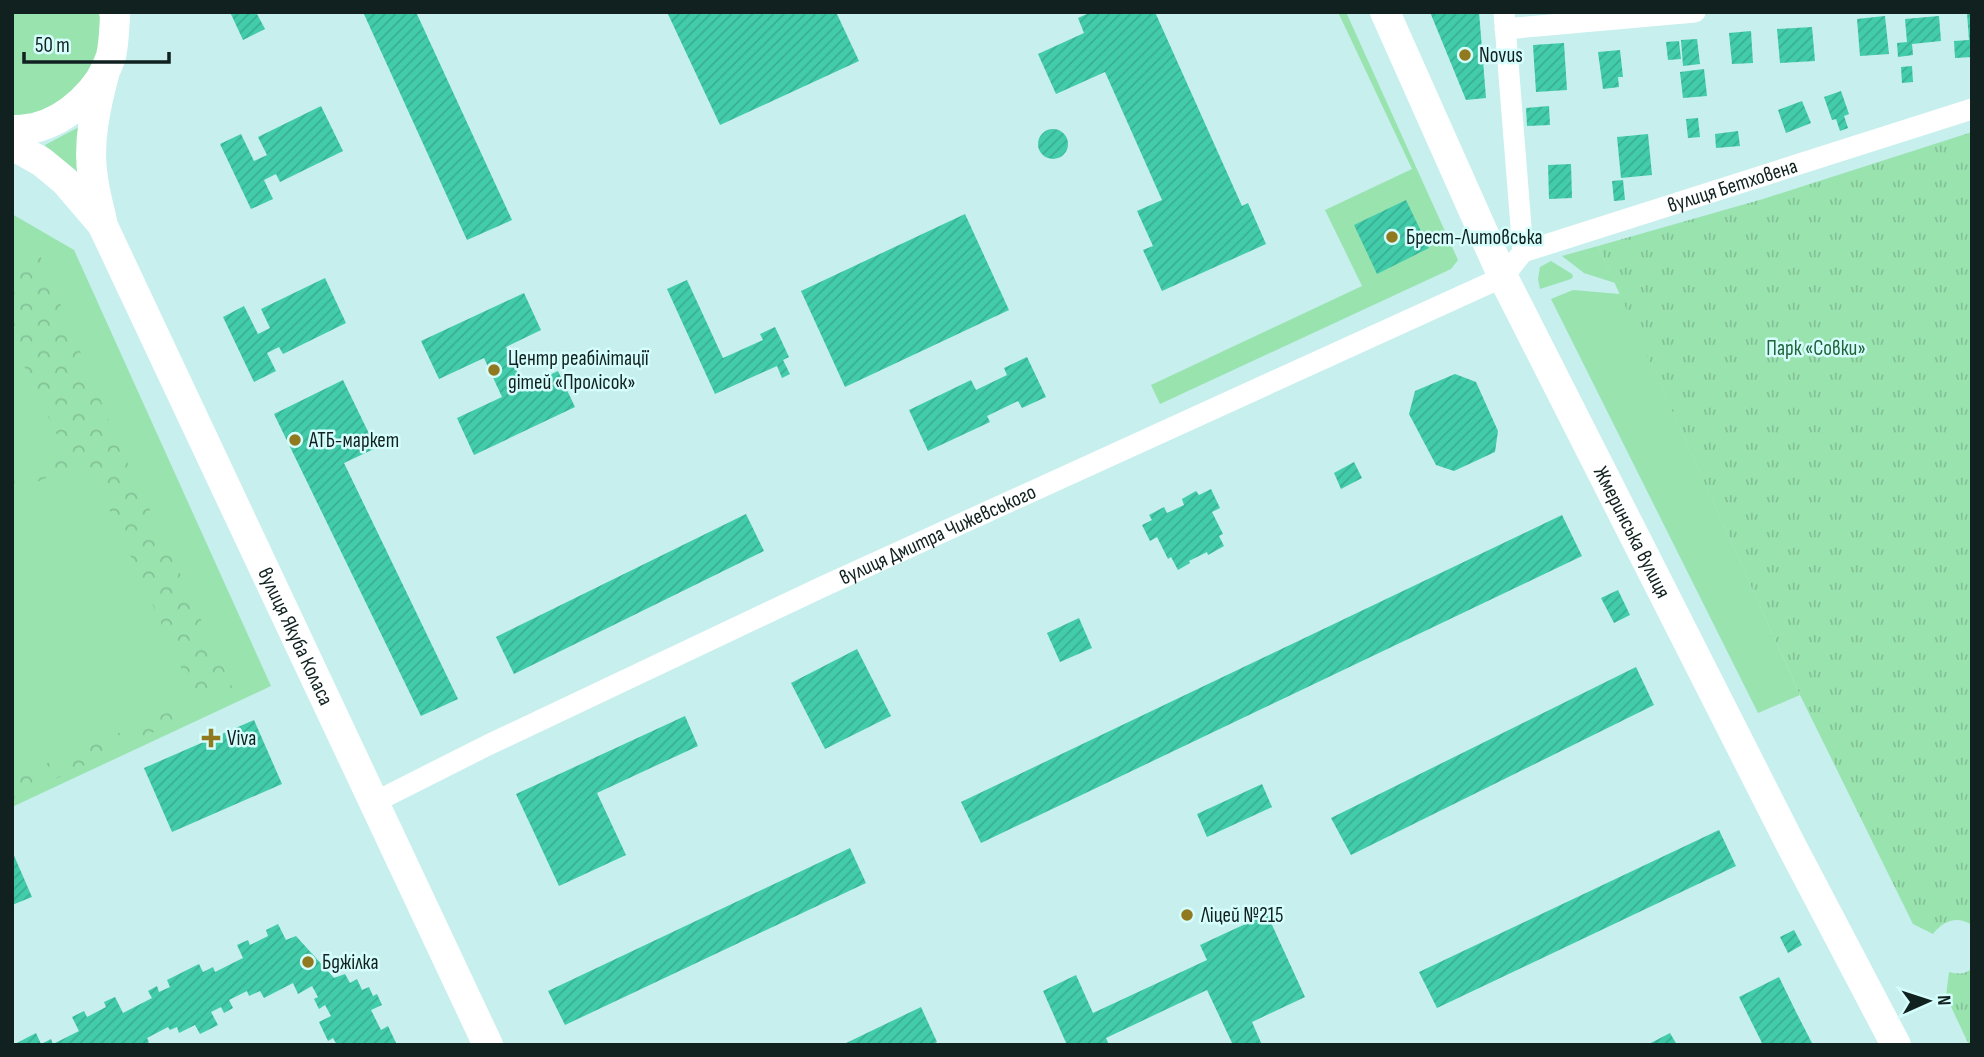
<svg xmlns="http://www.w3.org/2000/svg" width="1984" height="1057" viewBox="0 0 1984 1057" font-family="'Sofia Sans Condensed',sans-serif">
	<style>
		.green { fill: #99e3af }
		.forest { fill: url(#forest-crowns) }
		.park { fill: url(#park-tufts) }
		.building { fill: url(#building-hatch) }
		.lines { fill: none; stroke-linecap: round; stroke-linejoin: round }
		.street { stroke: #fff; stroke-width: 21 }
		.secondary { stroke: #fff; stroke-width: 30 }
		.poi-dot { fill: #91791f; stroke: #d4fdfb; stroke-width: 2.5 }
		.labels { text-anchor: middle; stroke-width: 5; stroke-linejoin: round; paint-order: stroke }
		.poi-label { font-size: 21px; fill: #112120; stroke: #d4fdfb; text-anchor: start }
		.street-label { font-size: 21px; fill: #112120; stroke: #d4fdfb }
		.park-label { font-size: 21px; fill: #22643c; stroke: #d4fdfb }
	</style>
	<defs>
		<pattern id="forest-crowns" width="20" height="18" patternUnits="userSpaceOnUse" patternTransform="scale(1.75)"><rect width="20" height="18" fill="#99e3af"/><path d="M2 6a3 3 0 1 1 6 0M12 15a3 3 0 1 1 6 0" fill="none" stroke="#83c296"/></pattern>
		<pattern id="park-tufts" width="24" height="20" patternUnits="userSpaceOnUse" patternTransform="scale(1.75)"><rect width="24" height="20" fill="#99e3af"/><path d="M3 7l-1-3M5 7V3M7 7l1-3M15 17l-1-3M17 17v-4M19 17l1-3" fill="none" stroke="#83c296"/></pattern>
		<pattern id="building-hatch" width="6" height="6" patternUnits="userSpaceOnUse" patternTransform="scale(1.75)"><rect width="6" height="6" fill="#42ccaa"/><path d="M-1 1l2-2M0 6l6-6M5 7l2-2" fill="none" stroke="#39af92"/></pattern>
	</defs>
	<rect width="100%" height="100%" fill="#c6efee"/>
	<g class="green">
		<path d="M12,12H100C100,23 102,35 100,46C94,84 52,120 12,116Z"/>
		<polygon points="1338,12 1346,12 1458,260 1451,269 1160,404 1151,385 1362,286 1325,210 1412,169"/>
		<polygon points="79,127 82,184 45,145"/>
		<polygon points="12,214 74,250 271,686 12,807"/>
		<polygon points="1598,246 1615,283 1584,273 1562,256"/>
		<polygon points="1551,261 1572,274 1573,277 1571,279 1540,289 1538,279 1540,267"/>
		<polygon points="1573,290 1620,294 1800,695 1758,713 1551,299"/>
	</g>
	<g class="forest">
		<polygon points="39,253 121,449 174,560 233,689 198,705 87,460 12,493 12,477 48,462 60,441 12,341 12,272"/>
		<polygon points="173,710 191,714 12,800 12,778"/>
	</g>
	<g class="park">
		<path d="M1972,132V925C1957,915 1943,921 1933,934L1913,924L1800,695L1598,246L1763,199Z"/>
		<path d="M1972,968V1045H1969L1946,996L1949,972C1956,974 1966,975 1972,968Z"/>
	</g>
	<g class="building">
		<polygon points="230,12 256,12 265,29 243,40"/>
		<polygon points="363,12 416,12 512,220 467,240"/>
		<polygon points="667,12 836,12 859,61 720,125"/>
		<polygon points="1091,12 1155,12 1242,206 1248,203 1266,244 1162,291 1143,250 1153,246 1137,211 1162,200 1105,72 1056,94 1038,54 1084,33 1078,18"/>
		<polygon points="1430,12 1479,12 1486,98 1466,100"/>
		<polygon points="1967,13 1972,13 1972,57 1955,58 1954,41 1969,40"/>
		<polygon points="1885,16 1889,54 1860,56 1857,19"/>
		<polygon points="1939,16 1941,41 1912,44 1913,55 1898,57 1897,43 1907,42 1905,19"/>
		<polygon points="1812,27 1815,61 1780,63 1777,29"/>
		<polygon points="1751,31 1753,63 1732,64 1729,33"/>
		<polygon points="1697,39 1700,64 1683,66 1681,40"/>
		<polygon points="1679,41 1681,59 1668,60 1666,42"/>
		<polygon points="1564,43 1567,90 1536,92 1533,45"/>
		<polygon points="1620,50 1623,77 1618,77 1619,87 1603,89 1598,52"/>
		<polygon points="1912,66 1913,82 1902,83 1901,67"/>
		<polygon points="1704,69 1707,96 1683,98 1680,72"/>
		<polygon points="1841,91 1849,114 1844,116 1848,128 1840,131 1836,119 1832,120 1824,97"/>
		<polygon points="1802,101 1811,123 1786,133 1778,110"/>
		<polygon points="321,106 343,151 280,182 276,174 264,180 273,199 251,209 220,144 241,134 254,161 267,155 258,137"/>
		<polygon points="1549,106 1550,125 1527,126 1526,108"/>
		<polygon points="1698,118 1700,137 1688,138 1686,119"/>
		<circle cx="1053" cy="144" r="15"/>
		<polygon points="1738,131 1740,146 1716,148 1715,134"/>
		<polygon points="1648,134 1652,175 1621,178 1617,137"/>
		<polygon points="1571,164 1572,198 1549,199 1548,165"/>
		<polygon points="1623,180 1625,200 1614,201 1612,181"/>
		<polygon points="1406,200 1429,248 1377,274 1354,225"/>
		<polygon points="965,214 1009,310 845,387 801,291"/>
		<polygon points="325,278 346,323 283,354 279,347 267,353 276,371 254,382 223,317 244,306 258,334 270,328 261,309"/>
		<polygon points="687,280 723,358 763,340 760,334 775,327 789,357 783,360 790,374 782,378 777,366 715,394 667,289"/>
		<polygon points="524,293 541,330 506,347 524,387 558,371 575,407 474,455 457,418 502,397 484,358 439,379 421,341"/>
		<polygon points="1027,357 1046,397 1022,408 1018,401 987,416 990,422 928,451 909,410 971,380 976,390 1007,375 1004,368"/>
		<polygon points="1455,374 1476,382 1498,431 1495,452 1454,471 1436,465 1409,414 1415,391"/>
		<polygon points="343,380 376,448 344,463 458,699 421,716 274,414"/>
		<polygon points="1354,462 1362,478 1341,489 1334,473"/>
		<polygon points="1211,489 1220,508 1212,512 1223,534 1219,536 1224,546 1208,555 1207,552 1189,561 1190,563 1178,570 1171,557 1168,559 1157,537 1150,541 1142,525 1152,520 1149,515 1164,507 1167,513 1184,505 1182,499 1196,491 1199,495"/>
		<polygon points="746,514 764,551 514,674 496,637"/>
		<polygon points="1562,515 1582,556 981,843 961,802"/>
		<polygon points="1618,590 1630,615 1614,623 1601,598"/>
		<polygon points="1079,618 1092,648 1060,662 1047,633"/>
		<polygon points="857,649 891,716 825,749 791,683"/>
		<polygon points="1636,667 1654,705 1351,855 1331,818"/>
		<polygon points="685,716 698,746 597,793 626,855 559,886 516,794"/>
		<polygon points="254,720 282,784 172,832 144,768"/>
		<polygon points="1262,784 1272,807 1207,837 1197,814"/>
		<polygon points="1719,830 1736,866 1437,1008 1419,972"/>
		<polygon points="850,848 866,883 565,1025 548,991"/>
		<polygon points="12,851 32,897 12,905"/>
		<polygon points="1267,914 1305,997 1252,1022 1262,1045 1233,1045 1207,990 1106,1038 1109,1045 1067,1045 1043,991 1076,975 1093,1013 1207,960 1200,945"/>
		<polygon points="278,924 286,940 296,936 334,978 345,974 350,983 357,979 362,990 369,987 373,996 377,994 382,1005 371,1010 381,1030 388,1026 397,1045 337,1045 333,1038 328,1041 319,1022 331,1016 325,1005 319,1009 314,999 318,997 312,986 298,994 293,983 264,998 260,991 249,996 247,991 229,1000 233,1008 224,1013 221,1007 211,1012 218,1025 200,1034 195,1025 179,1033 177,1027 170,1030 168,1027 147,1038 149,1042 145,1045 13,1045 36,1033 41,1044 51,1039 53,1044 79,1031 72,1017 84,1011 87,1017 106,1007 104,1002 115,997 123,1013 152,998 148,991 157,986 159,992 170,987 167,980 199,964 203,972 213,967 215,972 243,958 237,945 248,940 250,945 268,936 266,930"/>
		<polygon points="1794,930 1802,945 1788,953 1780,937"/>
		<polygon points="1779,977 1796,1012 1813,1045 1763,1045 1739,997"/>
		<polygon points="921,1007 937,1042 931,1045 842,1045"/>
		<polygon points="1670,1033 1677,1045 1647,1045"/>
	</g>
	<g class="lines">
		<g class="street">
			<polyline points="1504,12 1523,252"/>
			<polyline points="1505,29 1695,12"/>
			<path id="s1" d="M375,802L488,745L822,587L1503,277L1523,252L1972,109"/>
		</g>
		<g class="secondary">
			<path id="s2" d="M1385,12L1503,277L1791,845L1896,1045"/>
			<path id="s3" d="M105,71C96,105 87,143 93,178C95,195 100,210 103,226L488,1045"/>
			<path d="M12,130C19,130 27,129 34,128C68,120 101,89 111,56C114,44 114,30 115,17L114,12"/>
			<polyline points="12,145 42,162 65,181 101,223"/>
		</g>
	</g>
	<g class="poi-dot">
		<circle cx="1465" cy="55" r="7"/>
		<circle cx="1392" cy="237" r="7"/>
		<circle cx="494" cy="370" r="7"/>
		<circle cx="295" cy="440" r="7"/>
		<path d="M207.5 727.5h7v7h7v7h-7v7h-7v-7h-7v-7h7z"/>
		<circle cx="1187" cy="915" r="7"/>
		<circle cx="308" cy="962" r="7"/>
	</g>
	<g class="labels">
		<g class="poi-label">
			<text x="1479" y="62">Novus</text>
			<text x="1406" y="244">Брест-Литовська</text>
			<text x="508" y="365">Центр реабілітації<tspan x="508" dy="24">дітей «Пролісок»</tspan></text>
			<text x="309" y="447">АТБ-маркет</text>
			<text x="227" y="745">Viva</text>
			<text x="1201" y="922">Ліцей №215</text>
			<text x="322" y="969">Бджілка</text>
		</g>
		<g class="street-label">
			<text dy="7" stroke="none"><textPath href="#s1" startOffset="1496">вулиця Бетховена</textPath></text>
			<text dy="7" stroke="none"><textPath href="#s2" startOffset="576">Жмеринська вулиця</textPath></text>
			<text dy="7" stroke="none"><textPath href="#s1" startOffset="623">вулиця Дмитра Чижевського</textPath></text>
			<text dy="7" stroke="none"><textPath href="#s3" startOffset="611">вулиця Якуба Коласа</textPath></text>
		</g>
		<g class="park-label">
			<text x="1816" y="355">Парк «Совки»</text>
		</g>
	</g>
	<rect width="1984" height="1057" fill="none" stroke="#112120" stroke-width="28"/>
	<g transform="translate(1928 1001) rotate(87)" stroke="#d4fdfb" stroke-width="5" paint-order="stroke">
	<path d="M0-5L12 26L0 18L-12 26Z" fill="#112120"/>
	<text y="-10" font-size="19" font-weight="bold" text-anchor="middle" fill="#112120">N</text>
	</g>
	<path d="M24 52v10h145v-10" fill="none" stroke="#112120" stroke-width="3.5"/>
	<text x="35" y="52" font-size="21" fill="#112120" stroke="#d4fdfb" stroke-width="5" paint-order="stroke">50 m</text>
</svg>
